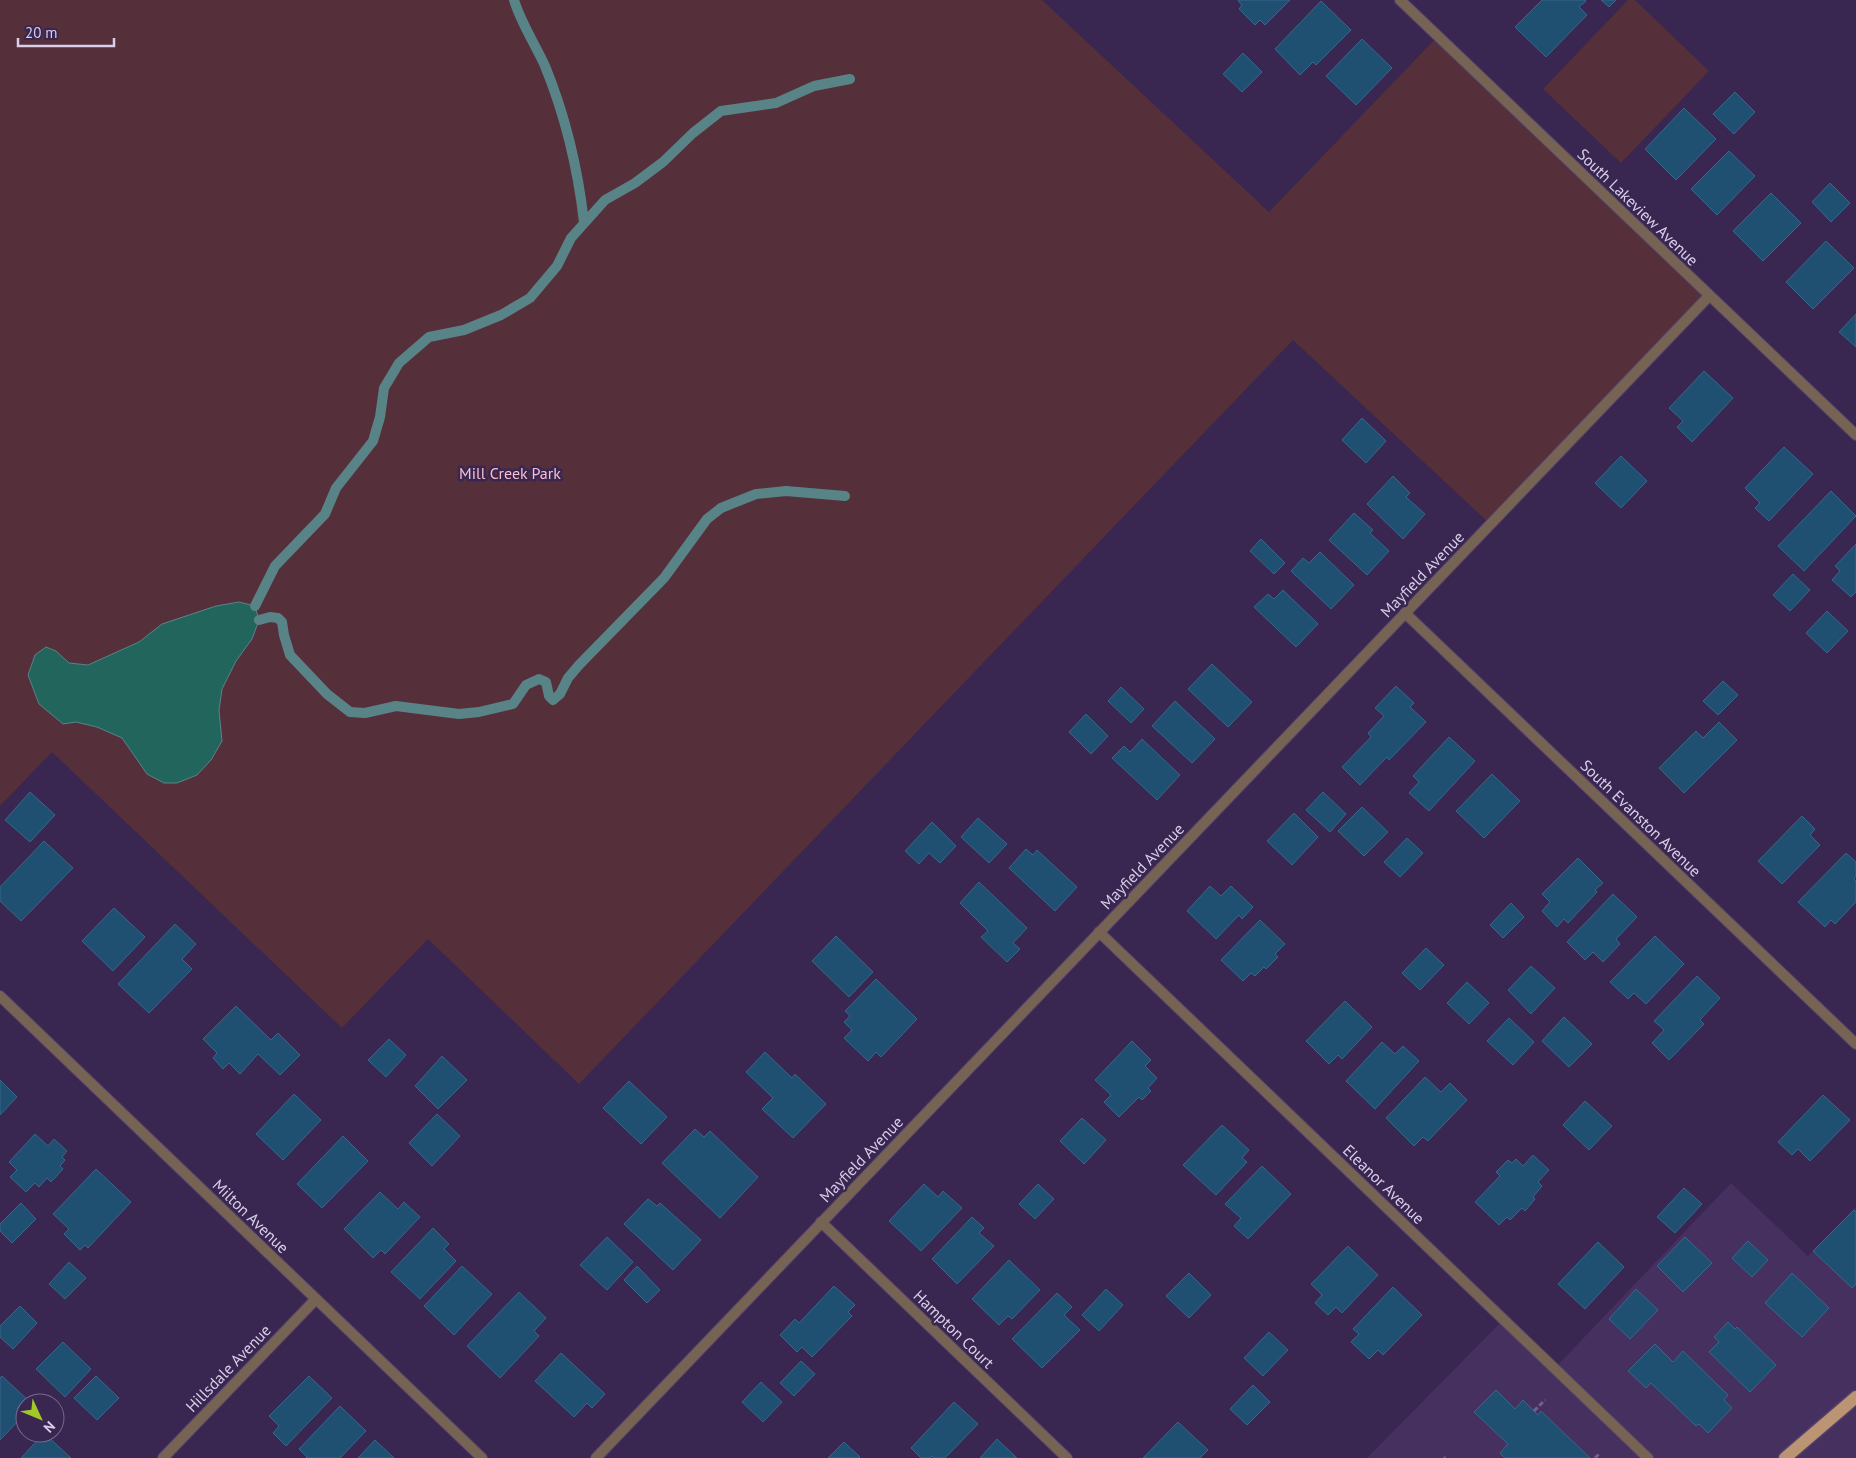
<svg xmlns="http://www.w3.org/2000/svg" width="1856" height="1458" viewBox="0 0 1856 1458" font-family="'PT Sans',sans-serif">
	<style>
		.built { fill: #463060 }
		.green { fill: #552f3a }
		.water { fill: #22655d; stroke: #598487 }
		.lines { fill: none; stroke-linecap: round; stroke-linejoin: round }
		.stream { stroke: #598487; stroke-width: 10 }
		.building { fill: #1f4f71; stroke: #38678b }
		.street-casing { stroke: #534169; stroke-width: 12 }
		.primary-casing { stroke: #534169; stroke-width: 15 }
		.path { stroke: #726288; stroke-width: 3; stroke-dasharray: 5 2.5; stroke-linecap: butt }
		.street { stroke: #766353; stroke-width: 10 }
		.primary { stroke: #ba9473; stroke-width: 12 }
		.labels { text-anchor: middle; stroke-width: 5; stroke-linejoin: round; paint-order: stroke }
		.street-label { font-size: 16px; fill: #d9cee9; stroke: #392651 }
		.park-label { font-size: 16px; fill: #f9bfcc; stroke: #392651 }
	</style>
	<rect width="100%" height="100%" fill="#392651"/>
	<polygon class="built" points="1731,1183 1808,1256 1856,1207 1856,1458 1367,1458 1503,1320 1555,1368"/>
	<g class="green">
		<polygon points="0,0 1042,0 1269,212 1438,36 1709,296 1490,524 1293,340 579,1084 428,939 342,1028 52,752 0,806"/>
		<polygon points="1628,0 1635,0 1709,71 1621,163 1543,89"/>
	</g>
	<polygon class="water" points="239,602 255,606 259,620 252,639 236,661 222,689 219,710 222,741 211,760 197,775 177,783 164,783 147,774 122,738 97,727 76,722 63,724 39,704 28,675 35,655 46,647 56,651 69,663 88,665 139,642 162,624 216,606"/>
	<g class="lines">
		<g class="stream">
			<path d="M514,0C521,23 535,44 545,66C565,115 578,170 584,222"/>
			<polyline points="255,606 275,566 325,514 336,488 373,441 380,417 384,388 399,363 429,337 464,330 501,315 530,298 557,266 571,238 605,200 635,183 663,162 693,133 721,111 776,103 814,86 850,79"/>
			<polyline points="259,620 270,617 278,618 282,622 284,635 290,655 327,694 350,712 365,713 396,706 459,714 479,712 513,704 526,685 539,679 546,682 549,696 553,700 560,694 568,678 579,665 664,578 707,519 721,508 756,494 786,491 845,496"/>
		</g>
	</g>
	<g class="building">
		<polygon points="1239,0 1290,0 1265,25 1260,20 1255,25 1239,9 1242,5 1238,1"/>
		<polygon points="1542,0 1585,0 1586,1 1579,7 1587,15 1546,57 1515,27"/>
		<polygon points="1601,0 1616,0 1609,7"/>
		<polygon points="1321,1 1351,30 1316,65 1313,62 1300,75 1275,49"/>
		<polygon points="1362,39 1392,68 1356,105 1326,76"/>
		<polygon points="1243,53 1262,72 1242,92 1223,74"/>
		<polygon points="1735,92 1755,112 1734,134 1713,114"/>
		<polygon points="1684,108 1716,139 1676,180 1645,149"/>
		<polygon points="1729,151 1755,176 1717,215 1691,189"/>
		<polygon points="1830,183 1850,203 1831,222 1812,202"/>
		<polygon points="1771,193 1801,223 1763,261 1733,231"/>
		<polygon points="1826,241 1854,268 1813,309 1786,282"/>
		<polygon points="1856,314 1856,347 1839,332"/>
		<polygon points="1704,371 1733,398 1692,442 1677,427 1683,421 1669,408"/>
		<polygon points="1362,418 1386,441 1366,463 1342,440"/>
		<polygon points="1784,447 1813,474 1769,521 1755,508 1760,503 1745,488"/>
		<polygon points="1621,456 1647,481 1621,508 1595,483"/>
		<polygon points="1393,476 1410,493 1406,497 1425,514 1403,539 1367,504"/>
		<polygon points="1831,491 1856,516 1804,571 1778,546"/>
		<polygon points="1354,513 1373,530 1370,533 1389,551 1367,575 1329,540"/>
		<polygon points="1261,539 1285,563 1274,574 1250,551"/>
		<polygon points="1856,544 1856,592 1851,597 1832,580 1840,571 1835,566"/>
		<polygon points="1320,552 1354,585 1331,609 1291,571 1303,558 1309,563"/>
		<polygon points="1793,574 1810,590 1790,611 1773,595"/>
		<polygon points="1283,590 1318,624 1296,647 1254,607 1268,594 1274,599"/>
		<polygon points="1827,611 1848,631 1827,653 1806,633"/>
		<polygon points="1212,664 1252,702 1228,727 1188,689"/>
		<polygon points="1723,681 1738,695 1718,715 1703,701"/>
		<polygon points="1396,686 1414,703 1410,707 1426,722 1389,760 1387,757 1360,785 1342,767 1371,737 1368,733 1384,716 1375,708"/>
		<polygon points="1121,687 1144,709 1131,723 1108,701"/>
		<polygon points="1175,701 1215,739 1192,763 1152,726"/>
		<polygon points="1086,714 1108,736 1091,754 1069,732"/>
		<polygon points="1719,722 1737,740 1684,793 1659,768 1696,731 1703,738"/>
		<polygon points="1449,737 1475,761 1429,811 1409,793 1419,782 1413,776"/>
		<polygon points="1142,739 1180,775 1157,800 1112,758 1124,746 1130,752"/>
		<polygon points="1492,774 1520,801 1484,838 1456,811"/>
		<polygon points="30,792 55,815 30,842 5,820"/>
		<polygon points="1323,792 1346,814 1330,832 1306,810"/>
		<polygon points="1362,807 1388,832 1364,856 1338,831"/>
		<polygon points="1294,813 1318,837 1292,865 1267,841"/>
		<polygon points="1802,816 1815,829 1810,835 1820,845 1782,884 1758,861"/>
		<polygon points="978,818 1007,844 989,863 961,837"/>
		<polygon points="932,822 956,846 940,863 929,853 919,864 905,851"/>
		<polygon points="1407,838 1423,853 1400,877 1384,862"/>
		<polygon points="44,841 73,868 21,921 0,901 0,887"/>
		<polygon points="1026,849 1033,855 1037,850 1077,887 1055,911 1009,868"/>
		<polygon points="1846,853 1856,862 1856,876 1854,879 1856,881 1856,902 1835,924 1831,920 1825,927 1798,902"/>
		<polygon points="1578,858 1603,883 1595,890 1597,892 1568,923 1564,919 1557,927 1542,911 1550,902 1542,894"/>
		<polygon points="979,882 1027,928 1013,943 1020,949 1007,962 981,937 988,931 960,903"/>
		<polygon points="1210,886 1221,896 1231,886 1253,907 1242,919 1239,915 1216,939 1187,911"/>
		<polygon points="1613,894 1637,917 1616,939 1620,944 1603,962 1593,952 1585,960 1567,942"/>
		<polygon points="1511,903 1524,917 1503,938 1490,925"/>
		<polygon points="114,908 145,937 113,971 82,941"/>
		<polygon points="1260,920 1285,944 1275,954 1278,957 1266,969 1264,967 1255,976 1251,973 1243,981 1221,960"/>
		<polygon points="175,924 196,944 182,959 192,969 149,1013 118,984"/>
		<polygon points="836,936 873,972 849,997 812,961"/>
		<polygon points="1655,936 1684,964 1646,1004 1634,993 1628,999 1610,982"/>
		<polygon points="1426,948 1444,965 1420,990 1402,973"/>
		<polygon points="1531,966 1555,988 1531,1014 1508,990"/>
		<polygon points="1697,976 1720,998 1700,1020 1704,1024 1669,1060 1652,1043 1664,1030 1654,1021"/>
		<polygon points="876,979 917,1019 881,1057 876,1052 868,1061 844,1038 852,1030 844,1022 850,1016 845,1011"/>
		<polygon points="1467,982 1489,1003 1469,1024 1447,1003"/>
		<polygon points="1345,1001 1372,1027 1342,1059 1338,1055 1329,1064 1306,1041"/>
		<polygon points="236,1006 271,1040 278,1033 300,1055 280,1075 258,1054 240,1074 229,1063 223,1069 213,1058 217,1053 203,1039"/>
		<polygon points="1564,1017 1592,1044 1569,1067 1542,1041"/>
		<polygon points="1509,1018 1534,1042 1513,1065 1487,1041"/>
		<polygon points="389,1039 406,1055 386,1077 368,1060"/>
		<polygon points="1132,1041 1151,1060 1145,1066 1157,1078 1148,1088 1151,1091 1142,1100 1139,1097 1119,1117 1104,1102 1111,1095 1095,1080"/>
		<polygon points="1382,1042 1395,1054 1403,1046 1419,1061 1375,1109 1346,1081"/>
		<polygon points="765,1052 792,1078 795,1074 826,1104 793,1138 762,1109 773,1098 746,1072"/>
		<polygon points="442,1056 467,1080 438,1109 415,1086"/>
		<polygon points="1425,1077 1441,1092 1450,1083 1467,1100 1428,1141 1423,1137 1414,1146 1386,1118"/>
		<polygon points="0,1080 17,1097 0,1115"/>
		<polygon points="629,1081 667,1117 641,1144 603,1108"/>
		<polygon points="294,1094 321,1120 283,1160 256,1134"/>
		<polygon points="1823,1095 1850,1120 1810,1161 1798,1149 1792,1155 1778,1142"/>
		<polygon points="1585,1101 1612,1126 1589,1150 1563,1125"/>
		<polygon points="437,1114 460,1136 432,1166 409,1143"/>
		<polygon points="1082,1118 1106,1140 1084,1164 1060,1141"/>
		<polygon points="1222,1125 1249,1150 1242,1158 1247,1162 1216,1195 1183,1165"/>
		<polygon points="695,1129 704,1137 710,1131 758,1177 720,1218 662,1163"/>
		<polygon points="35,1134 48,1146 54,1139 67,1151 62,1157 65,1160 60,1166 63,1169 51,1182 47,1178 39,1187 35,1183 26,1192 10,1177 17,1170 9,1162"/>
		<polygon points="343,1136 368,1161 322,1208 297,1184"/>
		<polygon points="1533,1155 1549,1170 1538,1182 1542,1186 1533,1197 1535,1199 1525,1211 1522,1208 1510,1220 1507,1217 1499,1225 1475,1202 1500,1176 1496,1172 1508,1160 1512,1163 1516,1159 1523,1166"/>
		<polygon points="1262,1166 1291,1194 1248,1239 1234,1226 1241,1218 1225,1204"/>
		<polygon points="96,1169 131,1202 88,1248 85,1245 80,1250 64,1234 69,1229 53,1214"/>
		<polygon points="924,1184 938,1197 943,1191 962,1208 921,1251 889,1221"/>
		<polygon points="1038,1184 1054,1199 1035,1219 1019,1204"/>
		<polygon points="1684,1188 1702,1204 1675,1233 1657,1217"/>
		<polygon points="380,1192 398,1209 404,1202 420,1217 385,1254 381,1250 373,1258 344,1229"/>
		<polygon points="648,1199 657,1206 660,1203 701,1240 673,1270 624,1224"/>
		<polygon points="21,1203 36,1219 12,1243 0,1231 0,1224"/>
		<polygon points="1854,1210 1856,1212 1856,1284 1852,1288 1813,1251"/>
		<polygon points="972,1217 984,1228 979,1233 994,1246 957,1284 932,1259"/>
		<polygon points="433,1228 449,1244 444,1249 456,1261 420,1299 391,1272"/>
		<polygon points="607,1237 633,1262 607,1290 580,1265"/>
		<polygon points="1685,1237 1712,1263 1683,1292 1657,1266"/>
		<polygon points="1748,1241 1768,1260 1752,1277 1732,1258"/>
		<polygon points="1598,1242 1624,1267 1585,1309 1558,1284"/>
		<polygon points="1348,1246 1378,1275 1342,1313 1336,1307 1328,1315 1315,1303 1322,1295 1311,1284"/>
		<polygon points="1009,1260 1040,1290 1012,1319 1008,1316 999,1325 972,1299"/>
		<polygon points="69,1262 86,1278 65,1299 49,1284"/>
		<polygon points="462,1266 492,1294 454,1335 424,1306"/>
		<polygon points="637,1266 660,1290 647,1303 624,1280"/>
		<polygon points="1189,1273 1211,1295 1189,1318 1166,1296"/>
		<polygon points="1792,1273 1829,1308 1802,1337 1765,1303"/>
		<polygon points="834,1286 855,1305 848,1312 852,1316 812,1357 802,1347 797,1352 780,1335 795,1319 799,1323"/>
		<polygon points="1393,1287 1422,1315 1383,1355 1378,1350 1369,1359 1351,1342 1359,1334 1353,1329"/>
		<polygon points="1106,1289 1123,1305 1099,1331 1082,1315"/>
		<polygon points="1636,1289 1658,1310 1630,1339 1609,1319"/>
		<polygon points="519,1292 546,1318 534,1331 539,1336 500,1378 467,1346"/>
		<polygon points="1057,1293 1072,1307 1064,1315 1080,1330 1042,1368 1012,1339"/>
		<polygon points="20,1306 37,1323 13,1349 0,1337 0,1326"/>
		<polygon points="1728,1322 1735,1329 1737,1327 1776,1365 1750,1392 1709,1352 1719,1342 1714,1337"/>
		<polygon points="1269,1332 1288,1350 1263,1376 1244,1358"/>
		<polygon points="63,1342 91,1369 65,1397 36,1369"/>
		<polygon points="1655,1344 1673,1362 1683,1351 1728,1395 1724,1400 1732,1408 1708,1433 1699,1424 1696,1426 1651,1383 1646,1388 1628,1371"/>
		<polygon points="561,1353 605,1394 592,1408 587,1403 574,1417 535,1381"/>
		<polygon points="801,1361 815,1374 794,1396 780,1383"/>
		<polygon points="2,1376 31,1403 25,1403 25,1414 0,1440 0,1378"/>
		<polygon points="96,1376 119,1398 97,1420 74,1398"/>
		<polygon points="309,1376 332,1398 286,1446 273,1433 279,1426 269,1416"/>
		<polygon points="761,1382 782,1402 763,1422 742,1402"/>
		<polygon points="1253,1385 1270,1402 1247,1425 1230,1409"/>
		<polygon points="1496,1390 1515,1409 1523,1400 1538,1415 1541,1411 1590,1458 1505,1458 1500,1453 1508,1444 1474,1412"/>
		<polygon points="954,1402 978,1424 945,1458 934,1458 932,1456 930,1458 921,1458 911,1448"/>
		<polygon points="340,1406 366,1431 340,1458 306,1458 307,1457 299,1449"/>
		<polygon points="1178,1422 1208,1450 1200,1458 1143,1458"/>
		<polygon points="44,1433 71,1458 21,1458"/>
		<polygon points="997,1439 1017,1458 980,1458"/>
		<polygon points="375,1440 394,1458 358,1458"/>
		<polygon points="844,1442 860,1457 859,1458 828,1458"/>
	</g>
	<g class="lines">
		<defs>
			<g id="street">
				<polyline points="1400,0 1856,435"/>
				<polyline points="1405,613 1856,1044"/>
				<polyline points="1099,932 1648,1458"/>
				<polyline points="0,996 482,1458"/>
				<polyline points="821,1222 1067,1458"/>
				<polyline points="163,1458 316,1299"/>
				<polyline points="596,1458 1709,296"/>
			</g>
			<polyline id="primary" points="1785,1458 1856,1397"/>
		</defs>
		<use href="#street" class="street-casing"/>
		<use href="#primary" class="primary-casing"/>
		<g class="path">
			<polyline points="1534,1411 1545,1400"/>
			<polyline points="1444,1457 1445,1458"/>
			<polyline points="1595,1458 1600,1453"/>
		</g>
		<use href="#street" class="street"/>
		<use href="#primary" class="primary"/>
	</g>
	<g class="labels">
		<g class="street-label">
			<text transform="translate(1638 207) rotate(44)" y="6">South Lakeview Avenue</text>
			<text transform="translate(1422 574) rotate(-46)" y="6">Mayfield Avenue</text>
			<text transform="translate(1641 818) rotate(44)" y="6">South Evanston Avenue</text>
			<text transform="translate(1142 866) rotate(-46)" y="6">Mayfield Avenue</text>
			<text transform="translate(861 1159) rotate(-46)" y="6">Mayfield Avenue</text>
			<text transform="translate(1384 1184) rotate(44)" y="6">Eleanor Avenue</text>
			<text transform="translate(251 1216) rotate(44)" y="6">Milton Avenue</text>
			<text transform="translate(954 1329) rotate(44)" y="6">Hampton Court</text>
			<text transform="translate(228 1368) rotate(-46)" y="6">Hillsdale Avenue</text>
		</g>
		<g class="park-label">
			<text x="510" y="479">Mill Creek Park</text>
		</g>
	</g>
	<g transform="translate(40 1418) rotate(134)"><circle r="24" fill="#392651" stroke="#79698e"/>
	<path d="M0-4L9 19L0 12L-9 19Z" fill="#a2c928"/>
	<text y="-8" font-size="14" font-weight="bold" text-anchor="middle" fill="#d9cee9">N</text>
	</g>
	<path d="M18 38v8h96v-8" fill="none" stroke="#d9cee9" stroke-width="2.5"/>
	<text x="25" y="38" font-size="15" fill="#d9cee9" stroke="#392651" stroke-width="4" paint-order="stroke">20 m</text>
</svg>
